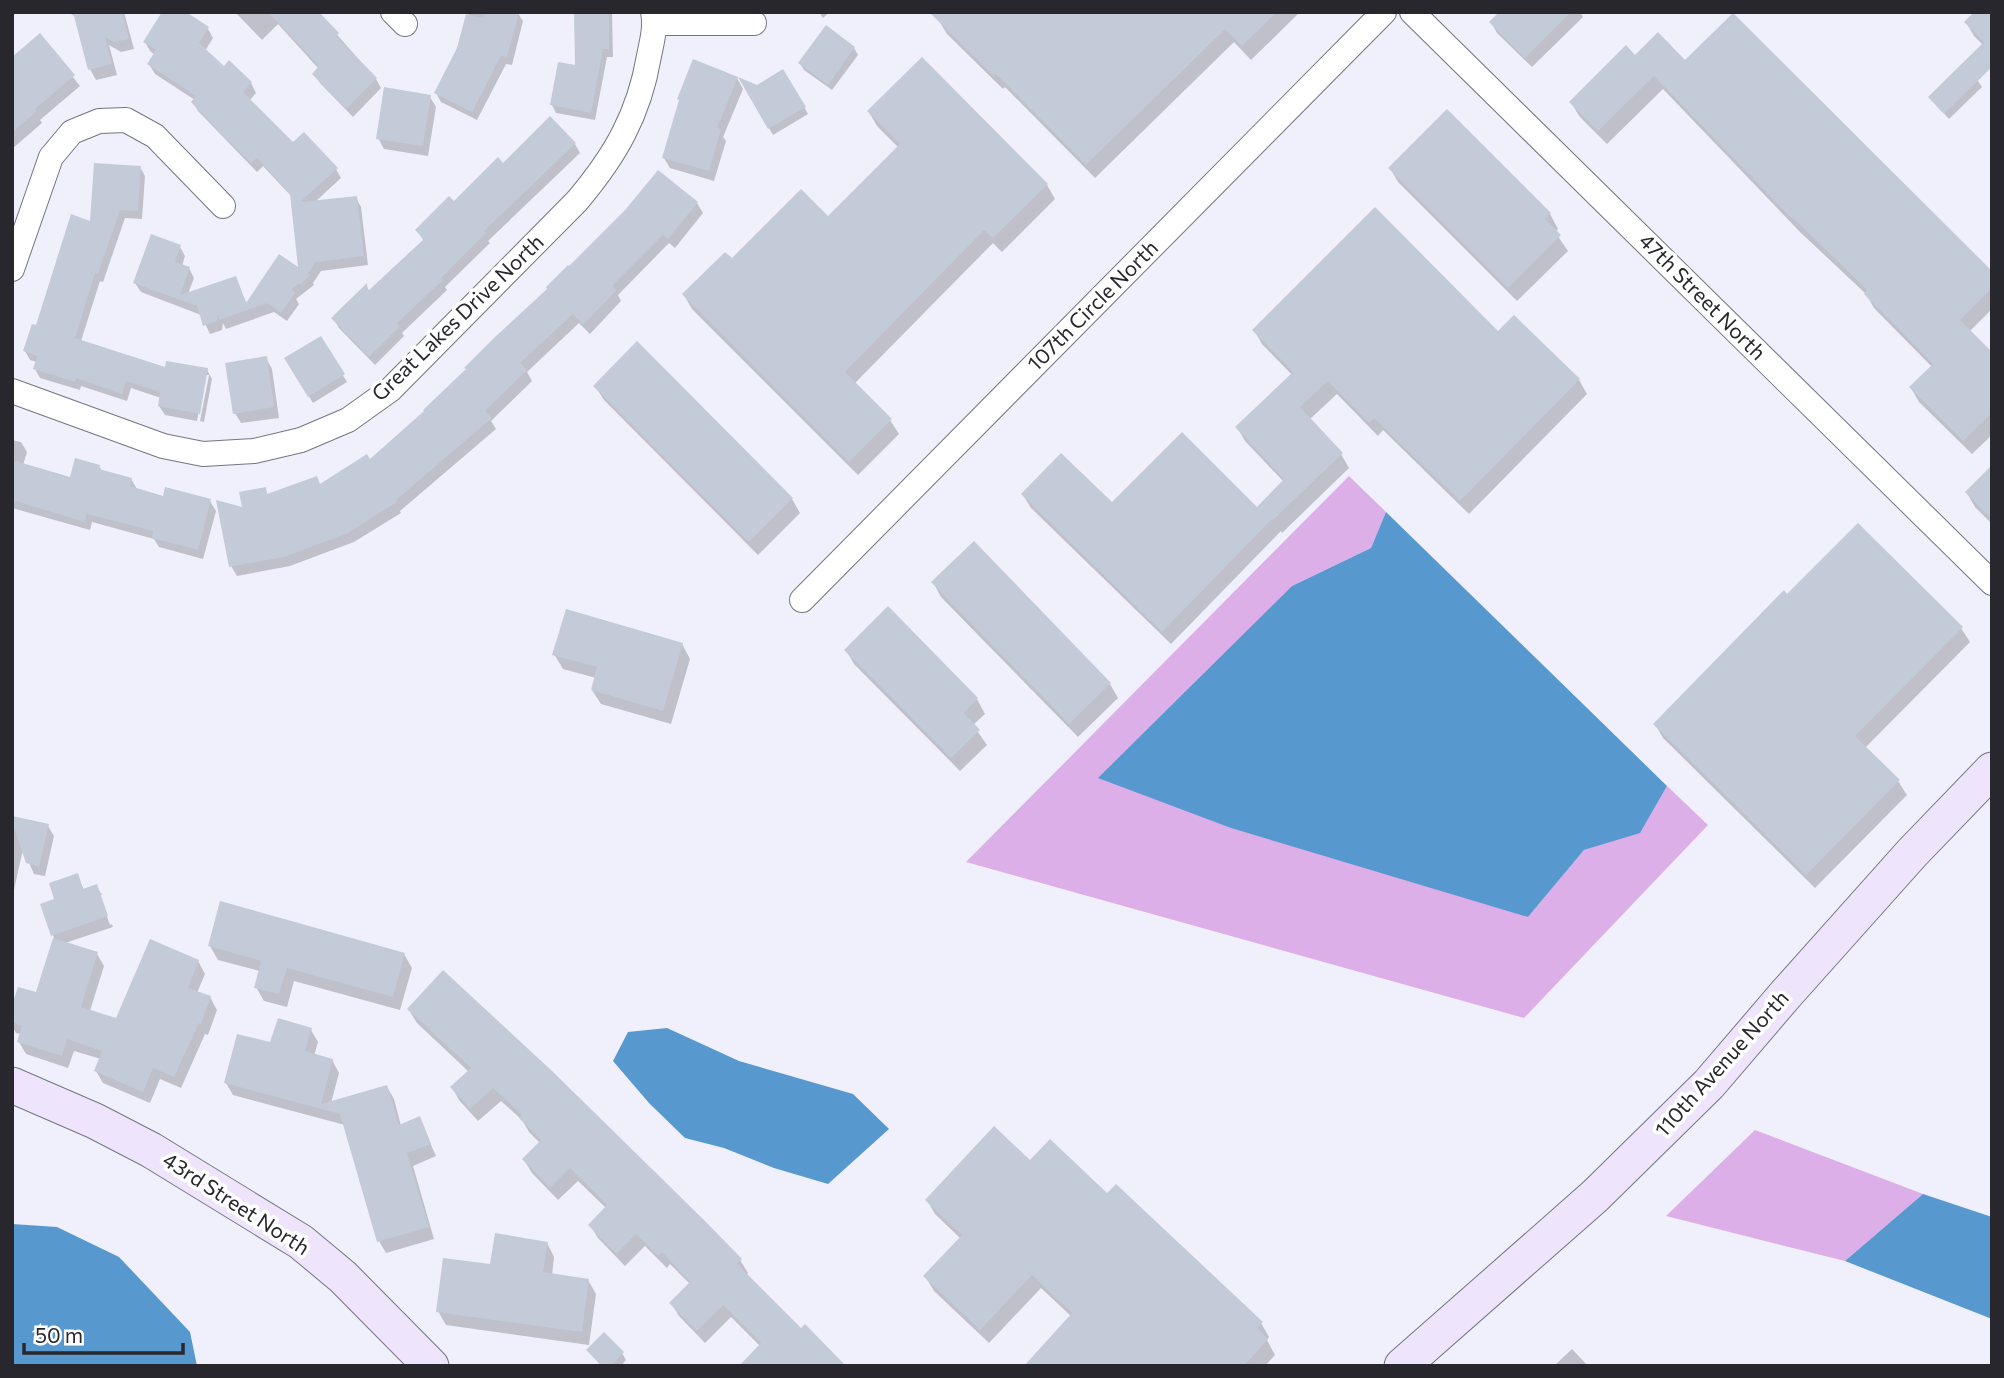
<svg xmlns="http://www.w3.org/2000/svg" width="2004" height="1378" viewBox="0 0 2004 1378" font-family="Commissioner,sans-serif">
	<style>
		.green { fill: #ddafe8 }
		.water { fill: #5798cf }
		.shadow { fill: #0003 }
		.building { fill: #c3cad8 }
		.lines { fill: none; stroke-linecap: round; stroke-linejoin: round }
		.street-casing { stroke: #747583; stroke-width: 26 }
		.secondary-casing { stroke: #747583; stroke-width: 37 }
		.street { stroke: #fff; stroke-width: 24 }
		.secondary { stroke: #eee4fc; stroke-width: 35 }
		.labels { text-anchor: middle; stroke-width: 7; stroke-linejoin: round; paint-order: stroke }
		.street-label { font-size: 21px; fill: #27272d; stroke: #fff }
	</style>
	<rect width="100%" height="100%" fill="#eff0fc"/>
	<g class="green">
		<polygon points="1349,476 1386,512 1371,548 1292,586 1099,778 1528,917 1584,850 1640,832 1667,786 1708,825 1524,1018 966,862"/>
		<polygon points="1755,1130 1923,1194 1845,1261 1666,1216"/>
	</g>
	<g class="water">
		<polygon points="1386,512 1667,786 1640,833 1584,850 1528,917 1231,828 1098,778 1292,586 1371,548"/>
		<polygon points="667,1028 739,1061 853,1094 889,1129 828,1184 774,1168 724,1148 685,1138 649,1103 613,1061 628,1032"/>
		<polygon points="1923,1194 1992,1217 1992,1319 1845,1261"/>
		<polygon points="12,1224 57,1227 119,1257 190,1332 197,1366 12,1366"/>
	</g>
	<g class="shadow">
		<polygon points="75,12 124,12 134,49 121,52 109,45 117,75 96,80 90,69"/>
		<polygon points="235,12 317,12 376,79 381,88 353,117 320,83 314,74 319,69 278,24 262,40"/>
		<polygon points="469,12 517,12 523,21 512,65 506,64 477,120 441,102 436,93 459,49"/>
		<polygon points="575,12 612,12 613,57 607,57 595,120 556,113 552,105 577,67"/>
		<polygon points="819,12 830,12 823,18"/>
		<polygon points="939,12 1300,12 1251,60 1234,42 1095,178 1005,87 1003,89 947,34 938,19"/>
		<polygon points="1501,12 1580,12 1583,17 1532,67 1497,33 1491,22"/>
		<polygon points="1976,12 1992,54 1974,36 1966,22"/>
		<polygon points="208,29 213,38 205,51 224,69 230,63 251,83 256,93 249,101 292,145 336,169 341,178 315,202 356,198 361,207 368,265 321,271 313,283 314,285 296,299 299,304 287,321 274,312 226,329 223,323 222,330 210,334 201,315 141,292 135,283 180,247 185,256 182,266 189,268 194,278 188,294 236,278 247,305 300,270 292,197 263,166 257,172 198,111 193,102 195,100 155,74 149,64 155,55 150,51 145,42"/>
		<polygon points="40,36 80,86 40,120 42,123 12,149 12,61"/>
		<polygon points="854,48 858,55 832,90 804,70 800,63"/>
		<polygon points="1635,57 1685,62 1992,273 1992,309 1969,332 1992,354 1992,435 1972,454 1919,402 1911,388 1932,367 1874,308 1866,294 1800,232 1663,89 1607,144 1579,116 1571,102"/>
		<polygon points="783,71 808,114 773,135 742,81 757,87"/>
		<polygon points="737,78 743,89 723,137 726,141 714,181 670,168 664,158"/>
		<polygon points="1978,81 1982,87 1949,119 1930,98"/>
		<polygon points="430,97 436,107 428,156 384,149 378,138"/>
		<polygon points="869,112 1047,185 1055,199 1002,252 993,243 854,384 890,420 899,434 858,475 692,309 684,295 732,261 828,219 899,148 877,126"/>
		<polygon points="575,144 580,153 488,241 490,243 445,287 447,290 402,333 404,336 375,365 339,328 334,319 366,286 370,292 424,241 417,230 503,165"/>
		<polygon points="140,167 145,176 142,219 125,218 103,282 100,281 81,341 166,369 207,370 212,379 204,422 200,421 209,375 205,375 197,421 165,415 159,406 161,398 131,388 127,401 81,386 80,390 40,378 35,369 37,362 30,360 25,351 92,223"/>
		<polygon points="1390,168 1550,214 1558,229 1555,232 1568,251 1517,301 1398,182"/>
		<polygon points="697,203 703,213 675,248 669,243 618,295 621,301 590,334 579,323 527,372 532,381 491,421 496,429 400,511 401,513 354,542 290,566 237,576 231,566 244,510 265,489 268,495 320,486 370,461"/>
		<polygon points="1254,330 1498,333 1579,380 1587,394 1469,514 1383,430 1378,436 1337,394 1309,420 1341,454 1349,468 1282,533 1281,531 1171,644 1031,508 1023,495 1112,504 1257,509 1284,482 1245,441 1237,427 1292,375 1262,344"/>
		<polygon points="320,338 347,382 313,403 287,359"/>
		<polygon points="266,358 272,369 279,418 241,423 235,413"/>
		<polygon points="595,386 792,499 800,513 758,555 604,400"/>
		<polygon points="12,440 21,442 27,452 23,465 71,480 99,466 102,471 131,479 137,489 164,498 210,501 216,511 203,559 159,547 154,539 92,522 90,530 12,508"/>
		<polygon points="1992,468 1992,524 1975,507 1967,493"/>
		<polygon points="933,582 1110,684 1118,698 1078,737 941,597"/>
		<polygon points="1787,596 1961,628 1970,642 1865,748 1898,781 1907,795 1815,888 1663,738 1655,724"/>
		<polygon points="888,609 977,699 985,714 973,725 987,745 960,771 854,664 846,650"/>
		<polygon points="682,644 690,659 671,724 601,704 592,690 596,678 563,669 554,654"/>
		<polygon points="12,817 48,826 54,836 45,876 34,874 23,849 14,890"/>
		<polygon points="77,875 84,890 96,886 102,895 99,895 110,925 112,924 113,927 65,943 97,954 104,966 90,1011 117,1020 198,961 205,974 197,993 210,997 217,1010 208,1035 205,1034 181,1088 160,1079 150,1103 103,1083 96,1071 101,1059 74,1051 68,1068 26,1054 19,1042 21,1034 16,1033 12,1026 12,1010 37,995 54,938 53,935 57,900"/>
		<polygon points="210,946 404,954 412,968 400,1010 294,981 287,1007 264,1001 256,987 260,971 218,960"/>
		<polygon points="409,1010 740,1260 748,1273 746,1275 801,1330 840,1362 760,1346 731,1317 705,1343 679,1316 671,1303 690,1284 670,1264 667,1268 645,1246 625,1266 598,1238 590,1225 607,1209 578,1181 558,1200 532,1173 524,1160 540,1143 529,1132 522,1120 501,1101 478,1121 459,1100 452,1087 469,1072 417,1023"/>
		<polygon points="311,1030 318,1042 314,1056 332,1060 339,1073 331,1103 387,1087 394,1099 401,1126 419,1118 436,1156 413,1166 434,1239 386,1253 379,1241 345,1125 233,1095 226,1083 271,1045"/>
		<polygon points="1030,1162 1107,1195 1261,1323 1269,1337 1267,1340 1275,1355 1265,1366 1026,1366 1071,1316 1041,1288 989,1343 934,1291 925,1276 961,1239 935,1214 927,1200"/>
		<polygon points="547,1243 554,1257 552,1275 588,1280 596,1294 589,1345 446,1325 438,1311 492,1266"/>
		<polygon points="1572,1349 1588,1366 1554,1366"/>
		<polygon points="588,1350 622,1353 626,1360 621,1366 601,1366"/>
	</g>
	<g class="building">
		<polygon points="68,12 122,12 129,39 114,42 105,37 112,64 88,70 74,16"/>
		<polygon points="162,12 186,12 209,27 199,43 224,66 229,60 252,82 243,92 293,142 304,132 338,168 300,202 357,196 364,256 316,262 308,273 310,275 300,285 300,283 292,289 295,293 281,313 267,303 219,320 218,314 217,321 203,326 197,306 133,283 151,234 181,245 175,262 190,267 180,295 236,276 246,303 279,254 298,267 290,194 257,158 251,163 219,132 191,102 196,96 147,64 156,50 143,42"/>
		<polygon points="268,12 319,12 339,33 336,36 377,78 346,109 312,74 319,66"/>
		<polygon points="484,12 519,12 507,57 501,56 472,112 434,93 457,48 466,14 483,18"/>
		<polygon points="574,12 609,12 609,49 603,49 591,113 550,105 558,62 575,65"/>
		<polygon points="929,12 1277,12 1242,46 1225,29 1086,165 996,74 994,76"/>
		<polygon points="1499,12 1571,12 1525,58 1489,22"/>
		<polygon points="1974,12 1992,12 1992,67 1944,114 1928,97 1984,42 1964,22"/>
		<polygon points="1733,13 1992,271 1992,288 1960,320 1992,352 1992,413 1963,441 1909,387 1933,364 1864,294 1867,290 1793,218 1792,219 1654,76 1598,131 1569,102 1626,45 1635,55 1658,32 1685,60"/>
		<polygon points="826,25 855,47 828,85 798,63"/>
		<polygon points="40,33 75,75 35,109 37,111 12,133 12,57"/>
		<polygon points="922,57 1048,184 993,238 984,230 845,372 892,419 849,462 682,294 725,252 732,258 801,189 828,216 900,144 867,111"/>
		<polygon points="693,59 738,77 717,128 721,129 709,171 662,158 679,100 677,99"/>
		<polygon points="783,69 806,107 768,129 738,77 757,85"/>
		<polygon points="384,87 431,95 423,146 376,139"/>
		<polygon points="1447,109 1551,213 1545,219 1561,235 1508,288 1388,168"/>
		<polygon points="550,116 576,143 484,231 486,233 441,278 443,280 397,323 400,326 369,357 331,318 367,283 368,291 424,239 415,230 449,196 454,201 498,157 503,163"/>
		<polygon points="94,163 141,166 138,211 120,210 98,274 95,273 75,338 165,367 166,361 208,368 200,414 158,406 160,392 126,381 122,394 76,378 75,382 33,369 37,356 23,351 32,324 36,325 71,214 90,221"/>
		<polygon points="658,170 698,202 668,239 663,235 612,286 617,290 583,325 573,314 520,363 527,370 485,411 492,418 396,500 397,502 348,533 284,557 229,567 216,500 242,507 239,492 266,487 267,494 317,476 320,484 367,454 370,459 424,411 423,410 466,369 464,368 495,337 547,289 546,287 568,265 569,266 626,209"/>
		<polygon points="1375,207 1498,331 1514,315 1580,379 1460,501 1374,418 1369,423 1328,381 1300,407 1343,453 1273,520 1272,519 1162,632 1021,494 1061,453 1112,502 1182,432 1257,507 1284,479 1235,427 1293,372 1252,330"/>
		<polygon points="321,336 345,374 308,397 284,358"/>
		<polygon points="637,341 793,498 749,542 593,386"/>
		<polygon points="267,356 274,407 233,414 225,363"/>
		<polygon points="75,458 100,465 99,469 132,478 130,486 163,496 165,487 211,499 198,550 152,538 153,531 87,514 85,522 12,500 12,460 70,477"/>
		<polygon points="1992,465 1992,520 1965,492"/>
		<polygon points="1858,523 1963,627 1855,736 1900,780 1806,875 1653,724 1784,590 1787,594"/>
		<polygon points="974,541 1111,683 1069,724 931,582"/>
		<polygon points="888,606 978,698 964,713 980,730 951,758 844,650"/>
		<polygon points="566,609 683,643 663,711 591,690 597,667 552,655"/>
		<polygon points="12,816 49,824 39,867 26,863 12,822"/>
		<polygon points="78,873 83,889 97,884 108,916 51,936 40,904 54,899 49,883"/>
		<polygon points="220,901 405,953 393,997 287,968 279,994 254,988 261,961 208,946"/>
		<polygon points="53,938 98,952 81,1007 116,1018 150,939 199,960 188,988 211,996 201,1024 199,1023 174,1077 153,1068 143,1092 94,1071 102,1051 67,1039 62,1056 17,1042 22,1026 12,1022 12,1005 18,987 36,992"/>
		<polygon points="443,970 551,1070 706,1222 742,1259 737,1264 801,1328 805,1324 846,1366 739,1366 761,1343 723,1305 697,1331 669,1303 690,1282 662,1252 658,1256 636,1234 616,1254 588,1225 607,1205 570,1168 550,1188 522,1159 541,1140 519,1118 522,1115 493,1088 470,1109 450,1087 471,1068 407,1009"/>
		<polygon points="278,1018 312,1028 305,1051 333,1059 321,1104 387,1085 399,1125 420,1116 431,1144 407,1153 429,1227 377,1242 340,1114 224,1083 237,1034 270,1042"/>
		<polygon points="994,1126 1030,1160 1050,1139 1107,1193 1116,1184 1263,1322 1257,1328 1268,1339 1244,1366 1024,1366 1072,1313 1032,1275 980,1330 923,1276 962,1235 925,1200"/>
		<polygon points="495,1233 548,1242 543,1272 589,1279 582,1332 436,1312 443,1258 490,1264"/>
		<polygon points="604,1332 624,1352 611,1366 602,1366 586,1350"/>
	</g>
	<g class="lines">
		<defs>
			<g id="street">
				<polyline points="393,12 405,24"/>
				<polyline points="1412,12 1992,583"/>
				<polyline points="655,23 754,23"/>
				<polyline points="12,269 51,157 72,132 99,121 126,120 155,136 223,206"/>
				<path d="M12,391L163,446L203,454L254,451L301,440L348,420L390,390L577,201C615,156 639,115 649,56C652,41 656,27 653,12"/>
				<polyline points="802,600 1384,12"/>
			</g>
			<g id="secondary">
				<polyline points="12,1085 95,1121 151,1150 301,1242 343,1277 431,1366"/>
				<polyline points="1402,1366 1595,1196 1709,1084 1786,994 1912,853 1992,770"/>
			</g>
		</defs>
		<use href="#street" class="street-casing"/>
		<use href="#secondary" class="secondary-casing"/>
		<use href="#street" class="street"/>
		<use href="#secondary" class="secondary"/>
	</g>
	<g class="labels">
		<g class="street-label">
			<text transform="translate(1702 297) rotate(45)" y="7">47th Street North</text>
			<text transform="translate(1093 306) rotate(-45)" y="7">107th Circle North</text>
			<text transform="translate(458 318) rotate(-44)" y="7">Great Lakes Drive North</text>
			<text transform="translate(1722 1064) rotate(-48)" y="7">110th Avenue North</text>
			<text transform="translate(236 1204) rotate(33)" y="7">43rd Street North</text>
		</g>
	</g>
	<rect width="2004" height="1378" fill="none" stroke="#27272d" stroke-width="28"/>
	<path d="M24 1343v10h159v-10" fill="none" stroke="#27272d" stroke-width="3.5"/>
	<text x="35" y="1343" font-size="21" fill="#27272d" stroke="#ffffff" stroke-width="5" paint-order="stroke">50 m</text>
</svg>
